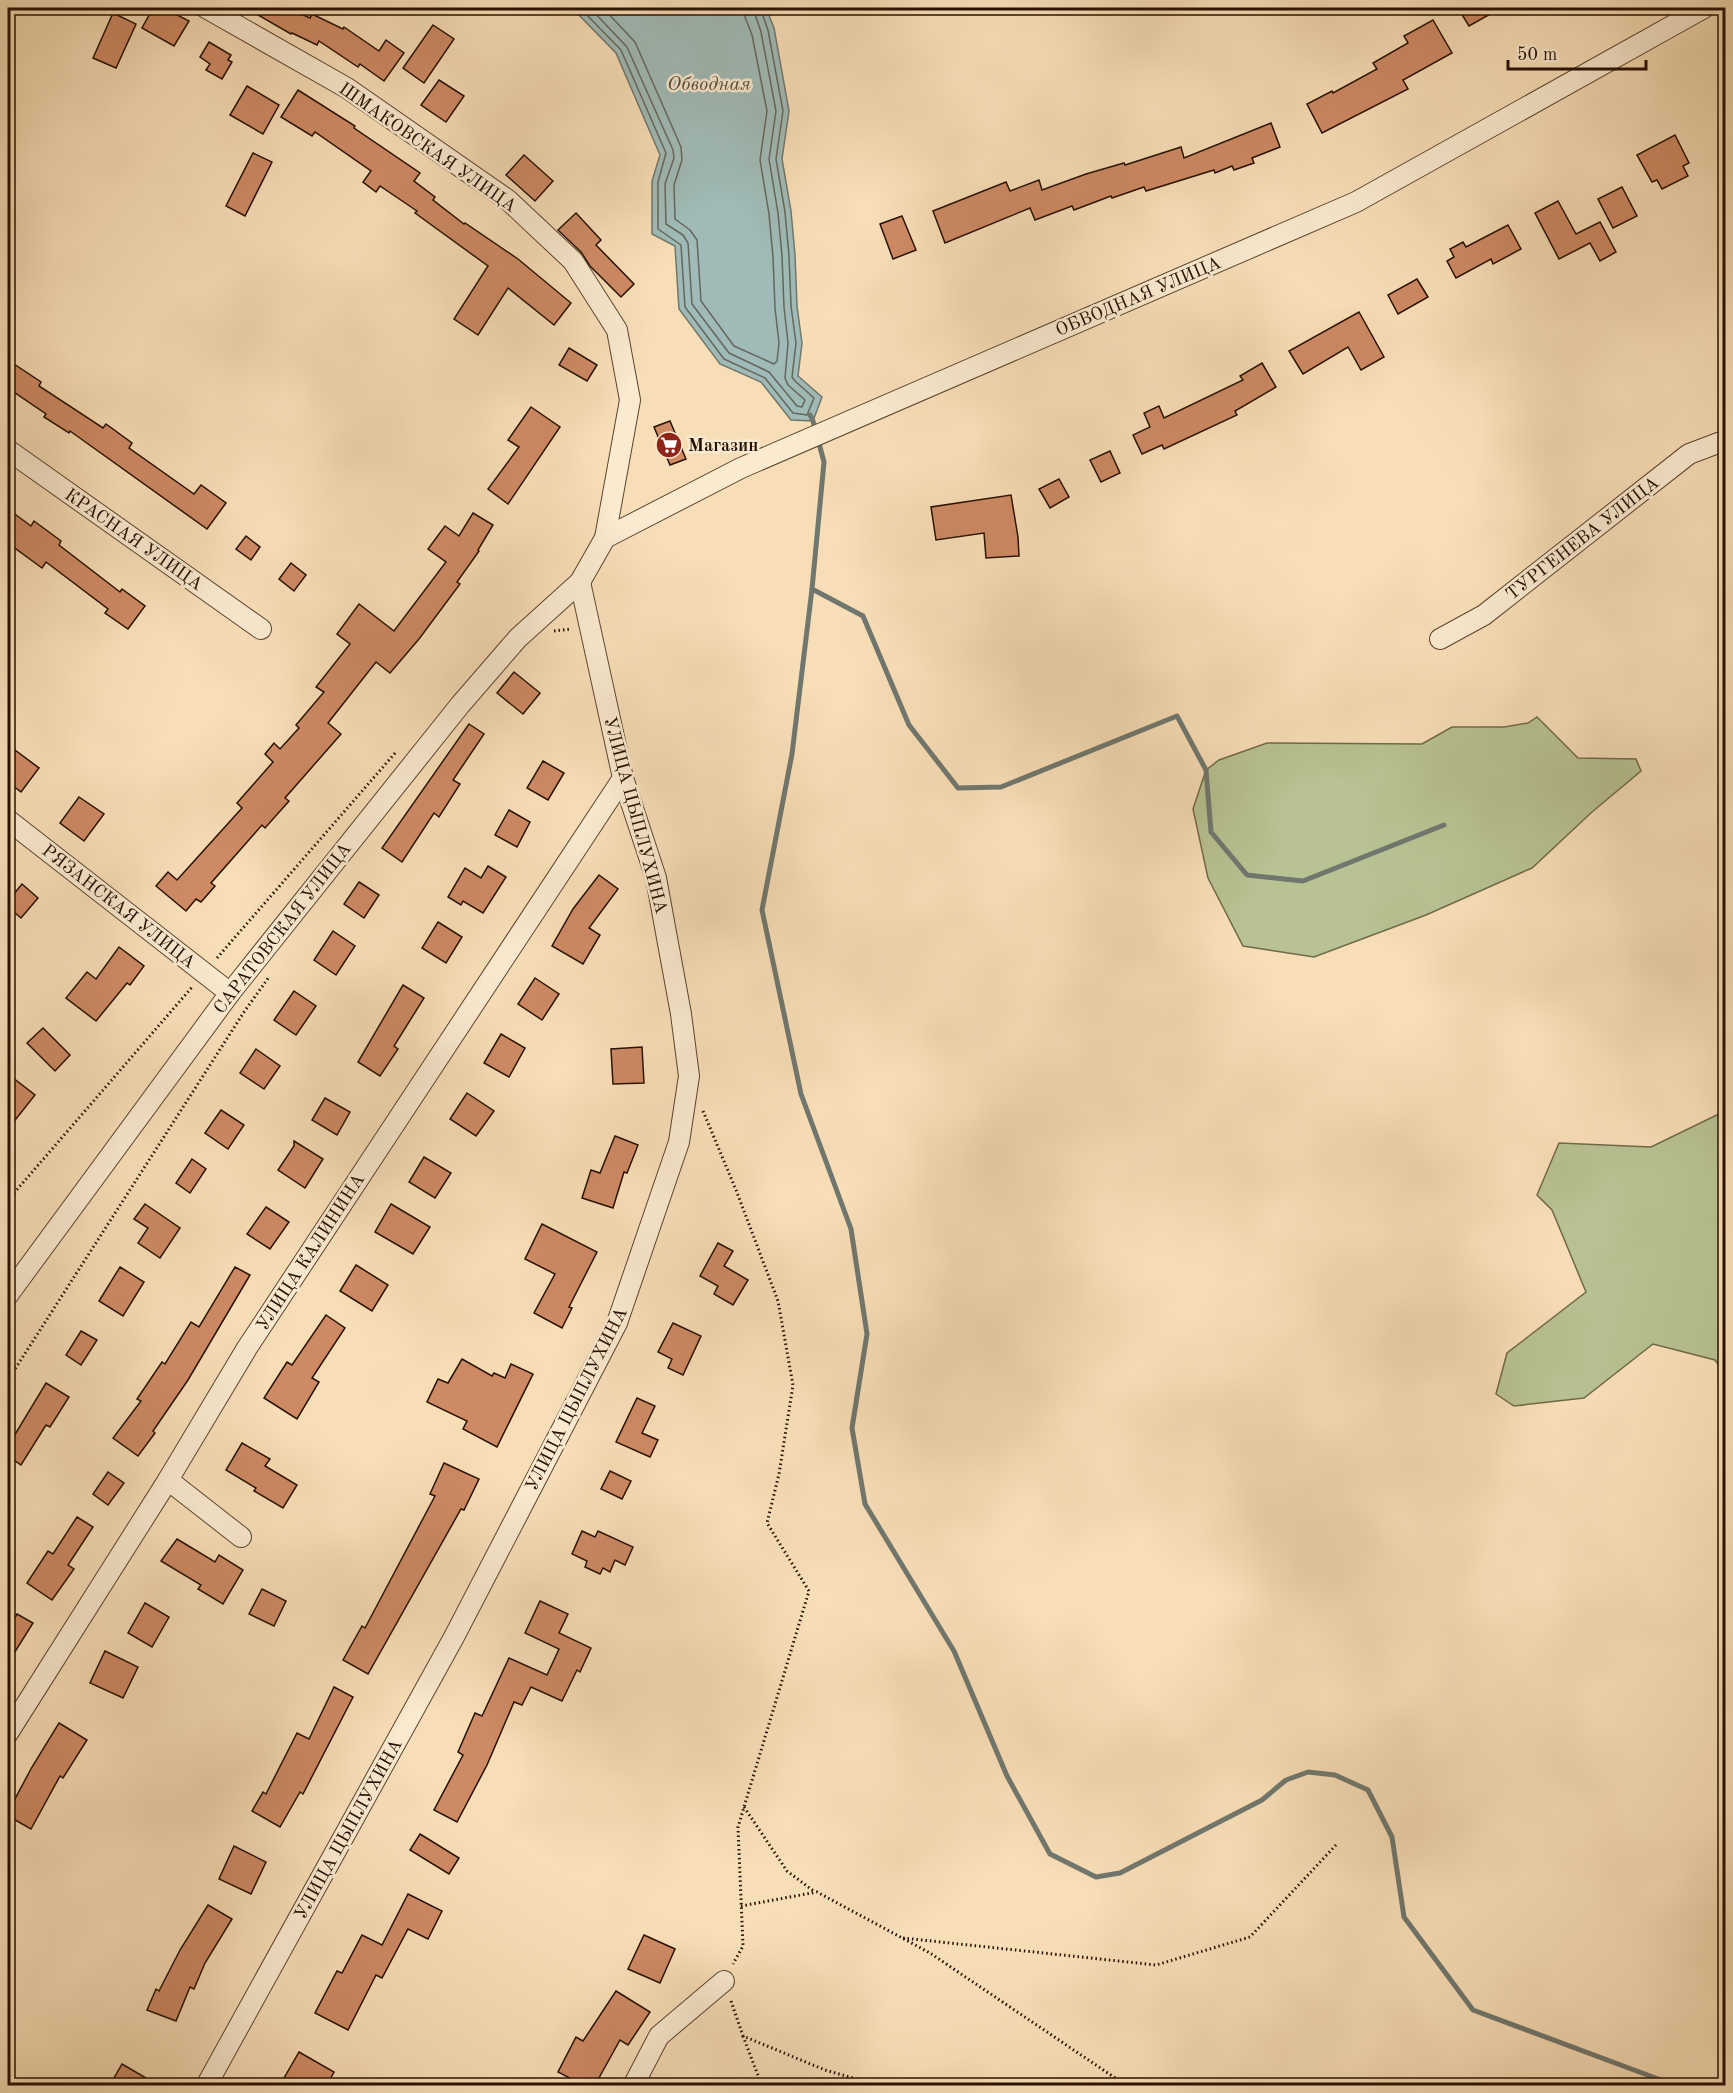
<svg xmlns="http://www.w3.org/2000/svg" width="1733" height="2093" viewBox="0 0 1733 2093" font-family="'Old Standard TT',serif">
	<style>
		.green { fill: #b8c292; stroke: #706949; stroke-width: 1.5 }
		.water { fill: #a0bbb7; stroke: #70776e; stroke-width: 1.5 }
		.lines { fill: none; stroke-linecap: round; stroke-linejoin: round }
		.shore { stroke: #64665c; stroke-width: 1.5 }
		.stream { stroke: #70776e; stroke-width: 5 }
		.building { fill: #ce8a65; stroke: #271000; stroke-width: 1.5 }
		.minor-casing { stroke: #5b442e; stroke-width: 22 }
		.path { stroke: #271000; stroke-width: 3; stroke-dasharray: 1.5 3; stroke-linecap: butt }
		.minor { stroke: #faead0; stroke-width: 20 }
		.labels { text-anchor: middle; stroke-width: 5; stroke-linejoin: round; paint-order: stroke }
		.street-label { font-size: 18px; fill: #271000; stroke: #faead0 }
		.poi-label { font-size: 18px; font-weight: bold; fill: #271000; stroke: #faead0; text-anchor: start }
		.water-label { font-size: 20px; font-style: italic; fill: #514c40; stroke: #faead0 }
	</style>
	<rect width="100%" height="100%" fill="#f8deb7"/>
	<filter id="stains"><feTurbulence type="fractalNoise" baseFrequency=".00333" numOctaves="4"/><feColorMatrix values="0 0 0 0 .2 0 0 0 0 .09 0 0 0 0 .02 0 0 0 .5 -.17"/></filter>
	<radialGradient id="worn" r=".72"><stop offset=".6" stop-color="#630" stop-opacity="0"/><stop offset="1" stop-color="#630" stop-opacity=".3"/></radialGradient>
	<g class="green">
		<polygon points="1537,717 1578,758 1636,759 1641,771 1592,812 1532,868 1426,915 1314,957 1243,946 1208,878 1193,809 1206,770 1219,760 1267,743 1422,744 1452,727 1504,727 1528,723"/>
		<polygon points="1725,1111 1725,1374 1715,1360 1653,1344 1584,1398 1514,1406 1496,1394 1507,1353 1586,1292 1552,1210 1537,1195 1559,1143 1651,1147"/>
	</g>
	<polygon class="water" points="572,8 766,8 774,28 789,111 782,159 791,211 795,255 797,306 802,343 798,376 822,397 813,421 791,420 761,382 720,364 679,309 675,246 652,234 652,181 660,155 616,53"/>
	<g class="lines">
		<g class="shore">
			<polyline points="580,8 621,50 666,153 658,182 658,229 681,245 685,307 724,359 765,378 793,413 807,415 814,398 795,381 792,377 796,343 791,306 789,256 785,212 776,159 783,111 768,30 760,8"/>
			<polyline points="590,8 627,47 673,150 674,158 665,184 666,224 683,235 688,243 692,304 729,353 769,372 797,406 802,407 805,400 788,385 785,378 788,343 784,307 782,256 778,213 769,159 776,111 761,32 753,8"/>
			<polyline points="603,8 635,42 681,147 682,160 674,185 675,219 690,230 697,240 701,301 734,346 774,364 777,361 779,343 775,308 773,257 769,214 760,160 767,111 752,35 745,17 744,8"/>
		</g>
		<g class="stream">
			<polyline points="810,415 813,421 824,462 812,589 792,754 762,910 801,1094 851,1229 867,1334 852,1428 865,1504 954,1651 1007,1776 1050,1854 1096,1877 1120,1873 1262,1800 1286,1780 1308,1772 1335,1775 1368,1790 1392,1837 1404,1917 1473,2010 1677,2086"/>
			<polyline points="812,589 863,616 909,725 958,788 1001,787 1177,716 1206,770 1211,832 1247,875 1303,881 1444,825"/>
		</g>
	</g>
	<g class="building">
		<polygon points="153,8 164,8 189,21 174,46 142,28"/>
		<polygon points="246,8 288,8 310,18 312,14 343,29 344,27 379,51 386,40 404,53 384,81 360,64 358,67 319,41 317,45 292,33 291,34"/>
		<polygon points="1458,8 1501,8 1469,26"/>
		<polygon points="113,13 136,24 116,68 93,58"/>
		<polygon points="1433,20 1452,53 1403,80 1408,89 1322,133 1307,104 1332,91 1333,93 1377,69 1373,63 1408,43 1404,36"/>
		<polygon points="433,25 454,39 424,83 403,68"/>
		<polygon points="209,42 231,55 228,60 232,62 222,79 206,70 210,64 200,57"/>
		<polygon points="439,80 464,96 446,122 421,105"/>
		<polygon points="247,86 279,105 263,134 230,115"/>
		<polygon points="298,90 355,126 354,128 420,173 414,181 435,197 433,200 464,224 465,223 518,259 571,303 554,325 508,288 478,335 454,319 488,266 415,213 417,211 380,186 376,192 363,182 371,171 315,132 312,136 281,117"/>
		<polygon points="1271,123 1280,147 1252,158 1254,163 1234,170 1232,166 1215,173 1214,170 1146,191 1144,187 1112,198 1111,196 1074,210 1072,206 1035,220 1030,208 945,243 933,211 1006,182 1010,191 1039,180 1042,190 1086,174 1124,163 1125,165 1181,147 1184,158"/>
		<polygon points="1675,135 1689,163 1683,166 1688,176 1662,189 1657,180 1652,182 1637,155"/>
		<polygon points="253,153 272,162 245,216 226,206"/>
		<polygon points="524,155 553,181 535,201 506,175"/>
		<polygon points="1622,187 1637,216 1613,228 1598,199"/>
		<polygon points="1558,201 1576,234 1600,222 1616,252 1600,261 1590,243 1559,259 1535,213"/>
		<polygon points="576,213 601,240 596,245 634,284 621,297 590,266 581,252 558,230"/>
		<polygon points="902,216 916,250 893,259 880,224"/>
		<polygon points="1508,225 1521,249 1493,264 1491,259 1456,278 1447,261 1454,257 1450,249 1463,242 1466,247"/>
		<polygon points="1417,279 1428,297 1398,314 1388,295"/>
		<polygon points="1359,312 1384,357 1361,370 1348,347 1303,374 1289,351"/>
		<polygon points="569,348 597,365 587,381 559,365"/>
		<polygon points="8,360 41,382 39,386 103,428 106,424 132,443 129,448 194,494 201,485 226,503 207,529 70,431 69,433 44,417 46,414 8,388"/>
		<polygon points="1262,363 1276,387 1235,411 1237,415 1164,449 1162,445 1142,454 1133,435 1150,427 1144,413 1159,406 1164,418 1243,380 1240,376"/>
		<polygon points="531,407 560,427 508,504 488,489 519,447 508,440"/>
		<polygon points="670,421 686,459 670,465 654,427"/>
		<polygon points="1110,451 1120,473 1101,482 1090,460"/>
		<polygon points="1059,479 1069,497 1050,508 1039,489"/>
		<polygon points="1011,495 1018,537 1019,556 986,558 984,533 936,540 931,507"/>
		<polygon points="8,509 31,526 34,521 61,541 59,545 120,592 122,589 145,606 128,629 105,613 108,609 46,562 42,568 8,543"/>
		<polygon points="473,513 493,525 478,550 479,551 457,582 460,584 419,639 390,673 376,662 328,723 341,734 285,798 289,801 265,828 262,825 211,883 215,886 201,902 196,899 186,911 156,886 168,872 177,880 242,808 237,803 273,762 265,754 274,743 280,749 299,728 296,725 324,692 316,687 350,644 337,634 359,604 394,631 446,562 428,549 445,526 459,536"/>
		<polygon points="246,536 260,547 251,560 236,549"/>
		<polygon points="291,563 306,575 294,591 279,579"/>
		<polygon points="514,672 540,693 523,714 497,693"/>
		<polygon points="469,724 484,734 453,780 460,784 439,817 434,813 402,862 382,848"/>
		<polygon points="15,750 39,768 21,792 8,782 8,760"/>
		<polygon points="543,761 564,773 548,800 527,788"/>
		<polygon points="79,797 104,814 84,841 60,823"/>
		<polygon points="509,810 530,822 517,847 495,835"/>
		<polygon points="488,866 506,877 483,913 463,901 461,905 448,897 465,868 481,878"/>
		<polygon points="599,875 618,889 589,928 600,935 583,964 552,946 573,909"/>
		<polygon points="359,882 379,895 364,918 344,904"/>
		<polygon points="22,884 38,898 21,918 8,907 8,901"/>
		<polygon points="438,922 462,937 446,963 422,948"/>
		<polygon points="333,931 355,946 336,975 314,960"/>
		<polygon points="119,947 144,966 130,985 127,983 96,1021 66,998 87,972 96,979"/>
		<polygon points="535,978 559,994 542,1020 518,1004"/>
		<polygon points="403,985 424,998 394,1046 398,1049 380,1076 358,1062"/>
		<polygon points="294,991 316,1006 296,1035 274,1020"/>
		<polygon points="43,1028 70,1055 55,1071 27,1043"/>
		<polygon points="501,1034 525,1048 509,1077 484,1063"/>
		<polygon points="642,1047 644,1083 613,1084 611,1049"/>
		<polygon points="256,1049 280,1066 264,1089 240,1073"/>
		<polygon points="8,1074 35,1095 8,1129"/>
		<polygon points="467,1093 494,1111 476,1136 450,1119"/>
		<polygon points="325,1098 350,1112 337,1135 312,1120"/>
		<polygon points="221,1110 244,1125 228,1149 205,1133"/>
		<polygon points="615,1136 638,1145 627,1173 624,1172 613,1208 582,1198 591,1170 600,1173"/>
		<polygon points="294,1141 323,1159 305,1188 278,1170 294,1146"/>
		<polygon points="424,1157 451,1173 435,1198 409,1182"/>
		<polygon points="192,1159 206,1169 190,1193 176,1183"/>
		<polygon points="145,1204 180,1228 160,1258 138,1243 148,1228 134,1219"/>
		<polygon points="391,1204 430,1227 413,1254 375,1232"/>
		<polygon points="266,1207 289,1222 270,1249 247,1234"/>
		<polygon points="542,1224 597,1252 569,1307 572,1308 562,1328 534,1313 555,1274 525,1259"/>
		<polygon points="718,1243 733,1251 724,1266 748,1280 733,1305 714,1294 718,1286 700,1276"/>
		<polygon points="356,1265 388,1285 372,1311 340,1291"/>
		<polygon points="120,1267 144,1282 123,1316 99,1301"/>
		<polygon points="235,1267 250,1275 188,1380 153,1431 155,1433 138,1456 113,1438 141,1401 137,1399 162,1362 165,1364 191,1322 199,1327"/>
		<polygon points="326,1315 345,1328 312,1378 319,1382 297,1419 264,1398 287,1362 292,1365"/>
		<polygon points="673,1323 701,1336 683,1375 668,1368 672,1359 658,1352"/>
		<polygon points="81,1331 97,1340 81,1365 66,1355"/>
		<polygon points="462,1359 492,1376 494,1373 505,1378 511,1364 533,1374 497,1447 463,1429 467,1421 427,1402 438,1379 448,1383"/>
		<polygon points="46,1383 69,1397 50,1427 46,1425 21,1465 8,1456 8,1446"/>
		<polygon points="637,1398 655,1406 642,1433 658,1440 650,1457 616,1442"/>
		<polygon points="242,1443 270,1459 265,1466 297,1485 283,1508 254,1491 256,1488 226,1470"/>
		<polygon points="444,1463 479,1479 464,1510 461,1509 368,1674 343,1660 362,1626 365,1628 435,1496 430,1494"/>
		<polygon points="610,1471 631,1481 622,1499 601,1489"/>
		<polygon points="108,1472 124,1483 108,1505 93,1494"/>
		<polygon points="77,1517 93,1527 68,1565 74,1569 52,1600 27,1583 48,1551 53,1554"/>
		<polygon points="582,1531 595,1537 598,1531 633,1547 625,1565 615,1560 610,1572 603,1568 600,1574 585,1567 587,1561 572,1554"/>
		<polygon points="177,1539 215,1562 219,1555 243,1570 223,1604 198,1589 201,1585 161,1561"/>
		<polygon points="262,1589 286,1601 274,1626 249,1614"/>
		<polygon points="540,1601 568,1614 559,1633 591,1648 580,1672 577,1670 562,1701 531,1687 522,1705 514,1702 487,1765 457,1822 434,1810 463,1755 458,1752 475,1713 482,1716 509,1658 547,1675 559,1649 525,1633"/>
		<polygon points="145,1603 169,1617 152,1647 128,1633"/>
		<polygon points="17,1614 33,1623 8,1663 8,1629"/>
		<polygon points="105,1651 138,1667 123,1698 90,1683"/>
		<polygon points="334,1687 353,1697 303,1794 300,1792 280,1827 252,1811 263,1792 266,1794 297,1733 309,1739"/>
		<polygon points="59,1723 87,1740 63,1778 60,1776 31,1829 8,1816 8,1812 32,1767"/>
		<polygon points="420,1834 459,1858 449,1874 410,1850"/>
		<polygon points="234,1846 266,1862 251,1894 219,1879"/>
		<polygon points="408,1894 442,1911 428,1939 408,1929 382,1978 376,1975 348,2030 315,2013 337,1971 342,1973 362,1935 382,1945"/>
		<polygon points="208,1905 232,1919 205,1963 194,1989 190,1987 176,2021 147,2010 156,1989 159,1991 180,1950"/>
		<polygon points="644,1935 675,1949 660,1983 628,1969"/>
		<polygon points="616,1991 650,2012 628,2045 620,2040 595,2085 583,2085 558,2072 576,2037 583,2041"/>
		<polygon points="299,2052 334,2072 327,2085 280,2085"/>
		<polygon points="122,2064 158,2085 110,2085"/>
	</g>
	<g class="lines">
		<defs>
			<g id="minor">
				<polyline points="206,8 347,88 508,200 573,261 617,330 630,400 605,538"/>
				<polyline points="8,450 261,629"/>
				<polyline points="1440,639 1484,615 1689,454 1726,440"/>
				<polyline points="8,820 230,993"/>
				<polyline points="8,1295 230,993 460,705 518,638 580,582 605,538 741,468 1356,202 1704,8"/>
				<polyline points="168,1480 241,1537"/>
				<polyline points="8,1733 168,1480 247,1348 623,778"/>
				<polyline points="206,2086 454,1637 617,1323 679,1142 689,1076 681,1014 656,878 623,778 580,582"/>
				<polyline points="633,2086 659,2036 724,1981"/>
			</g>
		</defs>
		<use href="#minor" class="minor-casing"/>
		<g class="path">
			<polyline points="554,631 571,629"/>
			<polyline points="217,958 396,752"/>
			<polyline points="703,1111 736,1190 778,1301 793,1385 779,1474 767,1523 809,1591 738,1827 743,1946 733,1964"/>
			<polyline points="8,1200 193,986"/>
			<polyline points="8,1380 244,1012 269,977"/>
			<polyline points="744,1807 787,1871 815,1892"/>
			<polyline points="741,1906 817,1892 930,1953 1127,2086"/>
			<polyline points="903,1938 1156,1965 1250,1937 1336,1845"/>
			<polyline points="731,2001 743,2036 825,2070 881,2086"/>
			<polyline points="743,2036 762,2086"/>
		</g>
		<use href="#minor" class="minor"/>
	</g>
	<defs>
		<symbol id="supermarket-disc" viewBox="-11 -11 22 22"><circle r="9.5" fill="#8f2418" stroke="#faead0"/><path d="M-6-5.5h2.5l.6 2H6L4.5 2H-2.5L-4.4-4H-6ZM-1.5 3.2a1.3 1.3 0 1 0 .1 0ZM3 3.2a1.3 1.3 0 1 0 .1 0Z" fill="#fff"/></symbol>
	</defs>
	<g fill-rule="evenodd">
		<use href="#supermarket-disc" x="654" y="430" width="30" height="30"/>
	</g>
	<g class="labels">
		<g class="street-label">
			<text transform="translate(428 147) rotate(35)" y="6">ШМАКОВСКАЯ УЛИЦА</text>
			<text transform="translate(1138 296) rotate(-23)" y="6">ОБВОДНАЯ УЛИЦА</text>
			<text transform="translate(1582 538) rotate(-38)" y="6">ТУРГЕНЕВА УЛИЦА</text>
			<text transform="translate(134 539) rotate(35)" y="6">КРАСНАЯ УЛИЦА</text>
			<text transform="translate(636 815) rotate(75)" y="6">УЛИЦА ЦЫПЛУХИНА</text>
			<text transform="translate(119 906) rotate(38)" y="6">РЯЗАНСКАЯ УЛИЦА</text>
			<text transform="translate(282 928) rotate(-52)" y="6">САРАТОВСКАЯ УЛИЦА</text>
			<text transform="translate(310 1252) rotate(-57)" y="6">УЛИЦА КАЛИНИНА</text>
			<text transform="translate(576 1399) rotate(-63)" y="6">УЛИЦА ЦЫПЛУХИНА</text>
			<text transform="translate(348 1829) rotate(-61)" y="6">УЛИЦА ЦЫПЛУХИНА</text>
		</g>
		<g class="poi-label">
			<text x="688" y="451">Магазин</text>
		</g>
		<g class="water-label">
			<text x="709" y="90">Обводная</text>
		</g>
	</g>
	<rect width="1733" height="2093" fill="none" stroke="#f8deb7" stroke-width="30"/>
	<rect x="9" y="9" width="1715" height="2075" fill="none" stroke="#271000" stroke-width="3"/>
	<rect x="15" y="15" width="1703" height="2063" fill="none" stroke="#271000" stroke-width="1.5"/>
	<path d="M1508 60v9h138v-9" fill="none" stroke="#271000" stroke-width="3"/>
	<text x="1517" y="60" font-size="18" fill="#271000" stroke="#faead0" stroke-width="4.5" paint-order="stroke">50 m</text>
	<rect width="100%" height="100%" filter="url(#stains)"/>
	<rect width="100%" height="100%" fill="url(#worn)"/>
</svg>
